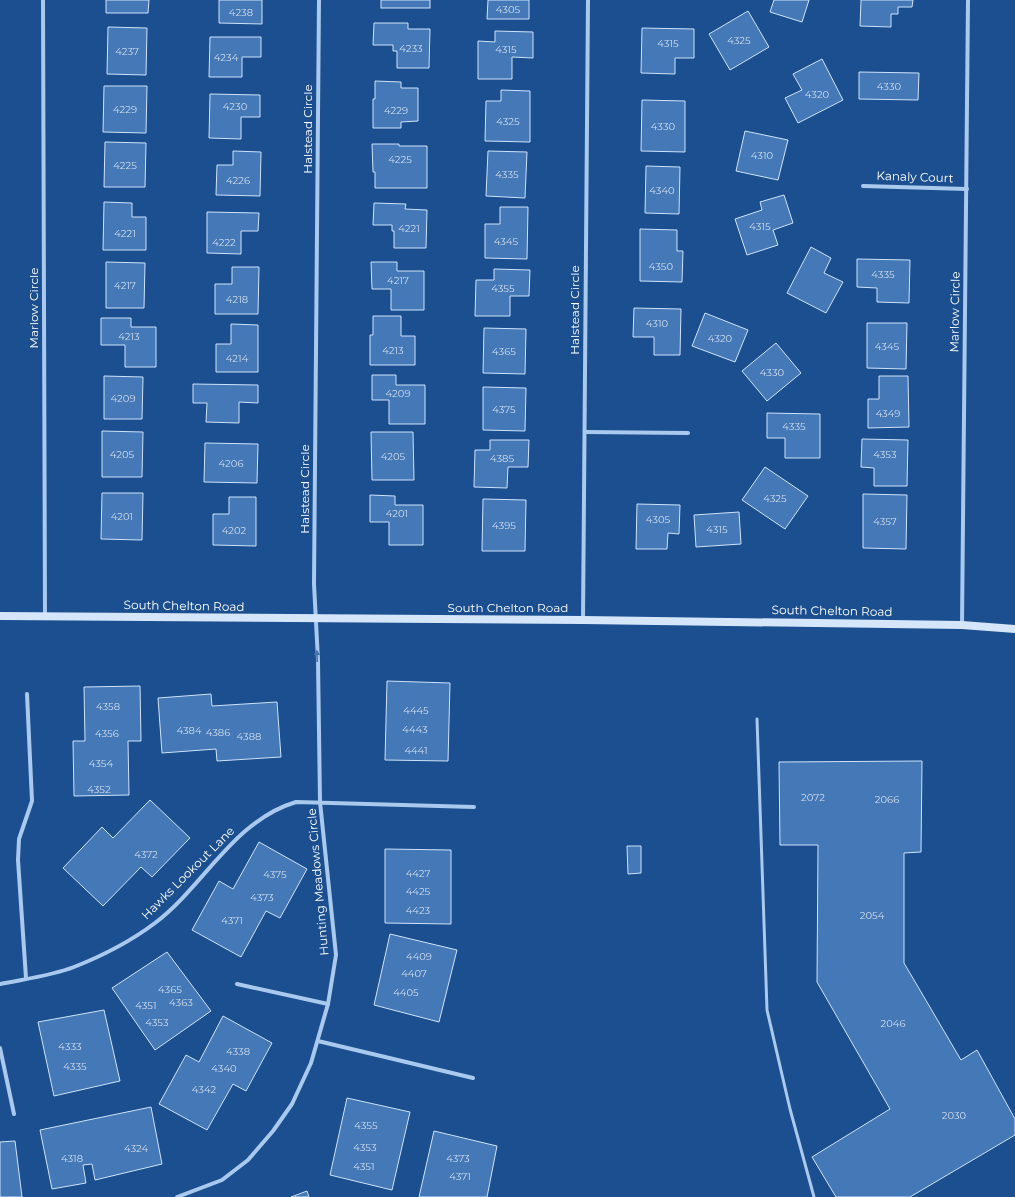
<svg xmlns="http://www.w3.org/2000/svg" width="1015" height="1197" viewBox="0 0 1015 1197" font-family="Montserrat,sans-serif">
	<style>
		.building { fill: #4478b7; stroke: #cfe3fa }
		.lines { fill: none; stroke-linecap: round; stroke-linejoin: round }
		.service { stroke: #a9c9ee; stroke-width: 3 }
		.minor { stroke: #a9c9ee; stroke-width: 4 }
		.secondary { stroke: #d6e6fa; stroke-width: 8 }
		.oneway { fill: #4674ac }
		.labels { text-anchor: middle; stroke-width: 3.5; stroke-linejoin: round; paint-order: stroke }
		.number-label { font-size: 10px; fill: #d0dded }
		.street-label { font-size: 12px; fill: #fff; stroke: #1b4f8f }
	</style>
	<rect width="100%" height="100%" fill="#1b4f8f"/>
	<g class="building">
		<polygon points="106,0 149,0 148,13 106,13"/>
		<polygon points="219,0 262,0 262,24 219,23"/>
		<rect x="381" y="0" width="49" height="8"/>
		<polygon points="488,0 529,0 529,19 487,19"/>
		<polygon points="774,0 809,0 802,22 770,12"/>
		<polygon points="861,0 913,0 912,7 898,7 898,14 891,14 891,27 860,26"/>
		<polygon points="748,11 769,47 730,70 709,34"/>
		<polygon points="374,23 408,23 408,29 430,29 429,68 397,68 397,51 393,51 393,45 373,45"/>
		<polygon points="108,27 147,28 146,75 107,74"/>
		<polygon points="642,28 694,29 694,58 675,58 675,74 641,73"/>
		<polygon points="495,31 533,32 533,58 512,57 512,79 478,79 478,41 495,42"/>
		<polygon points="210,37 261,37 261,57 242,57 242,77 209,77"/>
		<polygon points="822,59 843,100 798,123 785,98 802,90 793,74"/>
		<polygon points="859,72 919,73 918,100 859,99"/>
		<polygon points="375,81 401,82 401,88 418,88 418,121 401,122 401,128 373,128 373,99 375,99"/>
		<polygon points="104,86 147,86 146,133 103,132"/>
		<polygon points="501,90 530,91 530,142 485,141 486,101 501,101"/>
		<polygon points="210,94 260,95 260,117 241,117 241,139 209,138"/>
		<polygon points="642,100 685,101 685,152 641,151"/>
		<polygon points="745,131 788,140 778,180 736,171"/>
		<polygon points="105,142 146,143 145,187 104,187"/>
		<polygon points="372,144 399,144 399,146 427,146 427,188 375,188 375,172 373,172"/>
		<polygon points="233,151 261,152 260,196 216,195 217,165 233,165"/>
		<polygon points="488,151 527,152 525,198 486,196"/>
		<polygon points="646,166 680,167 679,214 645,213"/>
		<polygon points="784,195 793,223 773,230 778,245 747,255 735,219 762,210 760,202"/>
		<polygon points="104,202 132,203 132,217 146,217 146,250 103,250"/>
		<polygon points="374,203 406,204 405,209 427,210 426,248 394,248 394,231 392,231 392,225 373,225"/>
		<polygon points="500,207 528,207 527,259 485,258 485,224 500,224"/>
		<polygon points="207,212 259,213 258,231 241,231 241,254 207,253"/>
		<polygon points="640,229 677,230 677,251 683,251 682,282 640,281"/>
		<polygon points="811,247 831,258 824,273 843,282 826,313 787,293"/>
		<polygon points="857,259 910,260 909,303 877,302 877,288 857,287"/>
		<polygon points="106,262 145,263 144,308 106,308"/>
		<polygon points="371,262 397,262 397,271 424,271 424,310 391,310 391,289 372,289"/>
		<polygon points="232,267 259,267 258,314 215,314 215,284 232,284"/>
		<polygon points="494,269 530,270 529,296 510,296 510,316 475,316 476,280 494,280"/>
		<polygon points="634,308 681,309 680,355 654,355 654,337 633,337"/>
		<polygon points="705,313 748,330 735,362 692,346"/>
		<polygon points="373,316 401,316 401,336 415,336 415,365 370,365 370,335 373,335"/>
		<polygon points="101,318 131,318 131,327 156,327 156,367 125,367 125,345 101,345"/>
		<polygon points="867,323 907,323 906,369 867,368"/>
		<polygon points="231,324 258,325 258,372 216,372 216,344 231,344"/>
		<polygon points="484,328 526,329 525,374 483,373"/>
		<polygon points="776,343 801,373 767,401 742,371"/>
		<polygon points="372,375 396,375 396,385 425,385 425,424 389,424 389,400 372,400"/>
		<polygon points="104,376 143,377 142,419 104,419"/>
		<polygon points="879,376 908,376 909,427 868,428 868,399 879,399"/>
		<polygon points="193,384 258,385 258,403 239,402 239,423 206,422 207,403 193,403"/>
		<polygon points="483,387 526,388 525,431 483,430"/>
		<polygon points="767,413 820,414 820,458 785,458 785,438 767,438"/>
		<polygon points="102,431 143,432 142,477 102,477"/>
		<polygon points="371,432 413,432 414,480 372,480"/>
		<polygon points="862,439 908,440 907,486 874,486 874,468 861,467"/>
		<polygon points="490,440 529,440 528,467 508,467 507,488 474,487 475,450 490,450"/>
		<polygon points="205,443 258,444 257,483 204,482"/>
		<polygon points="765,467 808,496 785,529 742,500"/>
		<polygon points="102,493 143,493 142,540 101,539"/>
		<polygon points="863,494 907,495 906,549 863,548"/>
		<polygon points="370,495 395,496 395,505 423,505 423,545 389,545 389,522 370,522"/>
		<polygon points="229,497 256,497 256,546 213,545 213,514 229,514"/>
		<polygon points="483,499 526,500 525,551 482,551"/>
		<polygon points="637,504 680,505 679,534 668,533 667,549 636,549"/>
		<polygon points="739,512 741,544 696,547 694,515"/>
		<polygon points="387,681 450,683 448,761 385,760"/>
		<polygon points="140,686 141,741 128,741 129,795 74,796 73,741 85,741 84,687"/>
		<polygon points="211,694 212,706 277,702 281,757 217,761 216,749 162,753 158,698"/>
		<polygon points="922,761 921,852 904,853 904,963 961,1060 977,1050 1015,1119 1015,1135 910,1197 836,1197 812,1157 890,1109 817,982 818,845 780,845 779,762"/>
		<polygon points="150,800 190,838 152,877 141,867 103,906 63,868 102,827 113,838"/>
		<polygon points="259,842 307,869 280,918 266,911 241,957 192,930 219,881 233,889"/>
		<polygon points="627,846 641,846 641,873 628,874"/>
		<polygon points="385,849 451,850 451,924 385,923"/>
		<polygon points="390,934 457,950 439,1022 374,1005"/>
		<polygon points="167,952 211,1011 155,1050 112,988"/>
		<polygon points="104,1010 120,1081 54,1096 38,1022"/>
		<polygon points="223,1016 272,1043 246,1091 233,1084 207,1130 159,1104 186,1055 199,1062"/>
		<polygon points="347,1098 410,1112 392,1190 330,1175"/>
		<polygon points="151,1107 162,1164 95,1180 92,1164 83,1165 86,1183 52,1189 40,1130"/>
		<polygon points="434,1131 497,1146 487,1197 419,1197"/>
		<polygon points="15,1141 22,1197 0,1197 0,1142"/>
		<polygon points="307,1191 309,1197 291,1197"/>
	</g>
	<g class="lines">
		<polyline class="service" points="757,719 767,1010 790,1109 814,1197"/>
		<g class="minor">
			<polyline points="43,0 45,616"/>
			<polyline points="863,186 967,189"/>
			<polyline points="585,432 688,433"/>
			<polyline points="583,620 588,0"/>
			<polyline points="962,625 968,0"/>
			<polyline points="26,978 18,860 19,839 32,801 27,694"/>
			<path d="M0,984C24,979 51,976 74,967C102,956 131,941 155,923C205,885 233,821 296,802L474,807"/>
			<polyline points="237,984 328,1004"/>
			<polyline points="318,1041 473,1078"/>
			<polyline points="0,1048 14,1114"/>
			<polyline points="177,1197 222,1180 248,1160 273,1131 292,1104 311,1063 328,1004 336,955 320,802 318,660 314,584 319,0"/>
		</g>
		<polyline class="secondary" points="0,616 583,620 962,625 1015,629"/>
	</g>
	<defs><path id="oneway-solid" d="M-6-.8H1V-3.2L6.5 0L1 3.2V.8H-6Z"/></defs>
	<use class="oneway" href="#oneway-solid" transform="translate(317 656) rotate(-92)"/>
	<g class="labels">
		<g class="number-label">
			<text x="508" y="13">4305</text>
			<text x="241" y="16">4238</text>
			<text x="739" y="44">4325</text>
			<text x="668" y="47">4315</text>
			<text x="411" y="52">4233</text>
			<text x="506" y="53">4315</text>
			<text x="127" y="55">4237</text>
			<text x="226" y="61">4234</text>
			<text x="889" y="90">4330</text>
			<text x="817" y="98">4320</text>
			<text x="235" y="110">4230</text>
			<text x="125" y="113">4229</text>
			<text x="396" y="114">4229</text>
			<text x="508" y="125">4325</text>
			<text x="663" y="130">4330</text>
			<text x="762" y="159">4310</text>
			<text x="400" y="163">4225</text>
			<text x="125" y="169">4225</text>
			<text x="507" y="178">4335</text>
			<text x="238" y="184">4226</text>
			<text x="662" y="194">4340</text>
			<text x="760" y="230">4315</text>
			<text x="409" y="232">4221</text>
			<text x="125" y="237">4221</text>
			<text x="506" y="245">4345</text>
			<text x="224" y="246">4222</text>
			<text x="661" y="270">4350</text>
			<text x="883" y="278">4335</text>
			<text x="398" y="284">4217</text>
			<text x="125" y="289">4217</text>
			<text x="503" y="292">4355</text>
			<text x="237" y="303">4218</text>
			<text x="657" y="327">4310</text>
			<text x="129" y="340">4213</text>
			<text x="720" y="342">4320</text>
			<text x="887" y="350">4345</text>
			<text x="393" y="354">4213</text>
			<text x="504" y="355">4365</text>
			<text x="237" y="362">4214</text>
			<text x="772" y="376">4330</text>
			<text x="398" y="397">4209</text>
			<text x="123" y="402">4209</text>
			<text x="504" y="413">4375</text>
			<text x="888" y="417">4349</text>
			<text x="794" y="430">4335</text>
			<text x="122" y="458">4205</text>
			<text x="885" y="458">4353</text>
			<text x="393" y="460">4205</text>
			<text x="502" y="462">4385</text>
			<text x="231" y="467">4206</text>
			<text x="775" y="502">4325</text>
			<text x="397" y="517">4201</text>
			<text x="122" y="520">4201</text>
			<text x="658" y="523">4305</text>
			<text x="885" y="525">4357</text>
			<text x="504" y="529">4395</text>
			<text x="717" y="533">4315</text>
			<text x="234" y="534">4202</text>
			<text x="108" y="710">4358</text>
			<text x="416" y="714">4445</text>
			<text x="415" y="733">4443</text>
			<text x="189" y="734">4384</text>
			<text x="218" y="736">4386</text>
			<text x="107" y="737">4356</text>
			<text x="249" y="740">4388</text>
			<text x="416" y="754">4441</text>
			<text x="101" y="767">4354</text>
			<text x="99" y="793">4352</text>
			<text x="813" y="801">2072</text>
			<text x="887" y="803">2066</text>
			<text x="146" y="858">4372</text>
			<text x="418" y="877">4427</text>
			<text x="275" y="878">4375</text>
			<text x="418" y="895">4425</text>
			<text x="262" y="901">4373</text>
			<text x="418" y="914">4423</text>
			<text x="872" y="919">2054</text>
			<text x="232" y="924">4371</text>
			<text x="419" y="960">4409</text>
			<text x="414" y="977">4407</text>
			<text x="170" y="993">4365</text>
			<text x="406" y="996">4405</text>
			<text x="181" y="1006">4363</text>
			<text x="146" y="1009">4351</text>
			<text x="157" y="1026">4353</text>
			<text x="893" y="1027">2046</text>
			<text x="70" y="1050">4333</text>
			<text x="238" y="1055">4338</text>
			<text x="75" y="1070">4335</text>
			<text x="224" y="1072">4340</text>
			<text x="204" y="1093">4342</text>
			<text x="954" y="1119">2030</text>
			<text x="366" y="1129">4355</text>
			<text x="365" y="1151">4353</text>
			<text x="136" y="1152">4324</text>
			<text x="72" y="1162">4318</text>
			<text x="458" y="1162">4373</text>
			<text x="364" y="1170">4351</text>
			<text x="460" y="1180">4371</text>
		</g>
		<g class="street-label">
			<text transform="translate(308 129) rotate(-90)" y="4">Halstead Circle</text>
			<text transform="translate(915 177) rotate(2)" y="4">Kanaly Court</text>
			<text transform="translate(34 308) rotate(-90)" y="4">Marlow Circle</text>
			<text transform="translate(575 310) rotate(-90)" y="4">Halstead Circle</text>
			<text transform="translate(955 312) rotate(-89)" y="4">Marlow Circle</text>
			<text transform="translate(305 489) rotate(-90)" y="4">Halstead Circle</text>
			<text transform="translate(184 606) rotate(1)" y="4">South Chelton Road</text>
			<text x="508" y="612">South Chelton Road</text>
			<text transform="translate(832 611) rotate(1)" y="4">South Chelton Road</text>
			<text transform="translate(188 873) rotate(-45)" y="4">Hawks Lookout Lane</text>
			<text transform="translate(318 882) rotate(-95)" y="4">Hunting Meadows Circle</text>
		</g>
	</g>
</svg>
